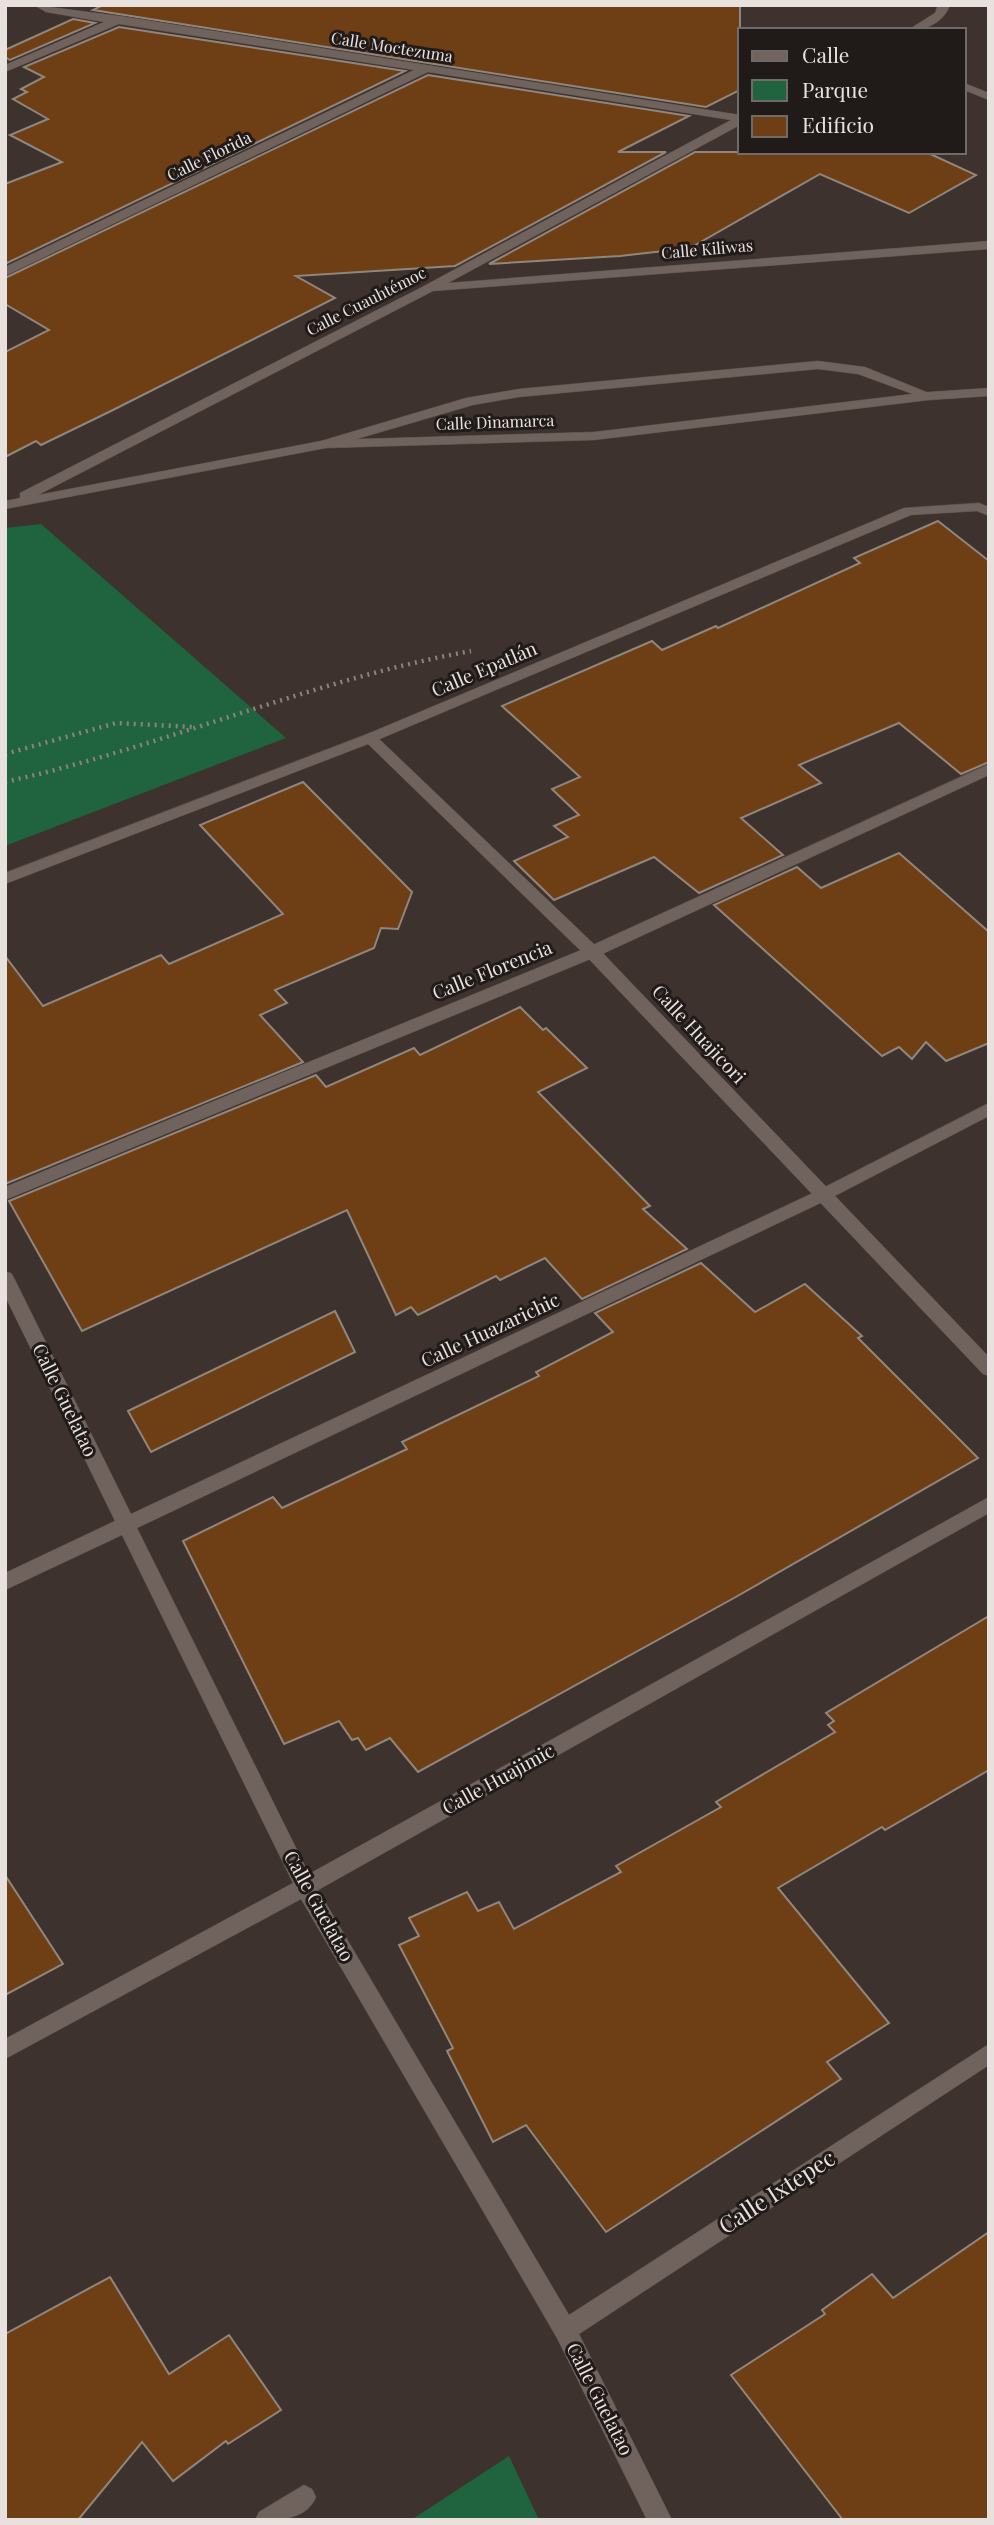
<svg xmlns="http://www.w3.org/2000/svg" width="994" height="2525" viewBox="0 0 994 2525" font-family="'Playfair Display',serif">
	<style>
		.green { fill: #20633f }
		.building { fill: #6e3f15; stroke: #91867e; stroke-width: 2 }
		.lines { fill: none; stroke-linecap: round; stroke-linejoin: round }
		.lane-casing { stroke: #574e49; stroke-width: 1 }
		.street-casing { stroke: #574e49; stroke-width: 1 }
		.secondary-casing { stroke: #574e49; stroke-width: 1 }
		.path { stroke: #8c827e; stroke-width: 4.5; stroke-dasharray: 2 5; stroke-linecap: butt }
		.lane { fill: #70635e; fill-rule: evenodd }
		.street { fill: #70635e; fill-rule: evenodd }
		.secondary { fill: #70635e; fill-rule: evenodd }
		.labels { text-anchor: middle; stroke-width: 6; stroke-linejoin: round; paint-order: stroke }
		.far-street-label { font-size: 16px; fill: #e9e1de; stroke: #201b19 }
		.street-label { font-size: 19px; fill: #e9e1de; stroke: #201b19 }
		.near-street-label { font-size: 23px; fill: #e9e1de; stroke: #201b19 }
	</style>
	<rect width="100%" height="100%" fill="#3d322d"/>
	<g class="green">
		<polygon points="41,524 286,738 5,846 5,528"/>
		<polygon points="509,2456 539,2520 411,2520"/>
	</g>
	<g class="building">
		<polygon points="103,5 740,5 740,90 706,107 93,10"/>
		<polygon points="73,19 95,23 10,60 5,57 5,50"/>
		<polygon points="119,27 405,71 5,264 5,184 62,162 10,135 48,119 13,99 27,92 21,89 44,77 24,67"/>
		<polygon points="428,75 689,116 618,152 666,152 455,266 296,276 335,298 111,411 41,445 36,441 5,457 5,352 49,330 5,304 5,278"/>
		<polygon points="695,152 926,152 976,175 909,213 820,174 690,248 620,256 489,264"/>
		<polygon points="938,521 989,561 989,762 961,774 899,723 799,765 821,783 741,818 783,855 699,893 654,857 554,900 514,861 568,837 554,826 579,815 552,789 580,777 502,706 652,641 662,650 716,626 718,628 860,563 854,558"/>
		<polygon points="303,782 412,892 398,929 381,928 374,948 275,990 287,1003 260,1015 303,1062 5,1184 5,956 43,1006 161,955 169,964 283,914 200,825"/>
		<polygon points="899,853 989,932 989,1043 946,1061 926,1042 912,1059 899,1047 882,1056 714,905 797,867 821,888"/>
		<polygon points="520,1007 543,1030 546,1028 587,1068 538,1092 650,1206 643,1209 687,1249 582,1299 545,1258 500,1280 496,1276 418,1315 411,1307 396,1315 347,1210 82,1331 9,1201 316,1075 326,1087 414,1048 420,1055"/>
		<polygon points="701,1263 755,1312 805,1284 862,1336 858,1338 978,1458 734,1598 418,1772 390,1738 366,1750 358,1738 352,1740 339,1721 284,1744 183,1541 273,1497 282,1508 407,1449 402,1442 539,1376 536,1372 613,1332 595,1313"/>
		<polygon points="335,1311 355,1352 151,1452 128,1411"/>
		<polygon points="989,1616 989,1770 885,1830 882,1827 778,1888 889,2023 827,2062 841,2079 606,2232 526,2125 493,2142 447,2051 453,2048 399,1945 419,1936 409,1918 467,1892 478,1911 499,1902 514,1929 621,1872 616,1866 721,1807 716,1802 835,1732 828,1725 834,1721 826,1713"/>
		<polygon points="5,1875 63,1964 5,1995"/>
		<polygon points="989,2232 989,2520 843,2520 731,2375 825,2314 822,2310 872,2274 893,2298"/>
		<polygon points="110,2277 169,2374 229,2335 281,2410 228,2444 226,2441 173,2481 142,2442 78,2520 5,2520 5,2334"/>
	</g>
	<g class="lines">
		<defs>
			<polygon id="lane" points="818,361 865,367 936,396 929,400 858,374 818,369 519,397 473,405 326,448 319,444 321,441 466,398 519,389"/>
			<g id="street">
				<polygon points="34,5 120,16 740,115 740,125 448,283 989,241 989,249 433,291 38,495 326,440 594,432 929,392 989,388 989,396 929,400 594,440 326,448 5,509 5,501 20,498 20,493 424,286 731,120 428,72 5,276 5,267 414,70 119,24 5,72 5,65 104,22 46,12"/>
				<path d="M938,5H950C943,23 927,30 908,30L935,13Z"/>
				<polygon points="964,83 989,93 989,100 964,90"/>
				<polygon points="979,503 989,507 989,516 977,511 911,515 375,741 365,741 363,738 365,735 904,508"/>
				<polygon points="989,764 989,775 598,956 5,1200 5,1187 586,948"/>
				<polygon points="989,1103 989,1116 829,1199 137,1528 309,1874 989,1497 989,1513 318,1890 569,2315 989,2044 989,2065 579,2334 672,2520 647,2520 557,2338 301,1899 5,2059 5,2039 293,1883 122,1535 5,1590 5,1573 115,1521 5,1296 5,1272 11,1273 14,1278 131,1514 817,1191"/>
				<path d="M304,2485L312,2489L316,2497C306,2521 278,2520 255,2520L259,2512Z"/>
			</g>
			<polygon id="secondary" points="370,733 375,735 598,948 989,1357 989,1376 983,1374 586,956 368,744 5,884 5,873"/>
		</defs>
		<use href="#lane" class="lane-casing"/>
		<use href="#street" class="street-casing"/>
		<use href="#secondary" class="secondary-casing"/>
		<g class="path">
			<polyline points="5,754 116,723 194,727"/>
			<path d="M5,782C163,747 311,680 471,651"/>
		</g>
		<use href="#lane" class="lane"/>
		<use href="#street" class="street"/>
		<use href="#secondary" class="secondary"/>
	</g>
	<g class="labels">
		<g class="far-street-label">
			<text transform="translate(392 47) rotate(9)" y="6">Calle Moctezuma</text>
			<text transform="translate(209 156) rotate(-26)" y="6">Calle Florida</text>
			<text transform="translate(707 249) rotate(-5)" y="6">Calle Kiliwas</text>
			<text transform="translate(366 301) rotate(-27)" y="6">Calle Cuauhtémoc</text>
			<text transform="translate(495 422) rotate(-2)" y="6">Calle Dinamarca</text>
		</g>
		<g class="street-label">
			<text transform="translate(484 669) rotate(-23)" y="7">Calle Epatlán</text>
			<text transform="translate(492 970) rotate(-22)" y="7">Calle Florencia</text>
			<text transform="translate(699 1034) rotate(47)" y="7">Calle Huajicori</text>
			<text transform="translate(490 1330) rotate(-25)" y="7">Calle Huazarichic</text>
			<text transform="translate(65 1400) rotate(64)" y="7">Calle Guelatao</text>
			<text transform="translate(498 1779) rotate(-29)" y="7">Calle Huajimic</text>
			<text transform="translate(319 1906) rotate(61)" y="7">Calle Guelatao</text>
			<text transform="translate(600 2399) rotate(63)" y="7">Calle Guelatao</text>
		</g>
		<g class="near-street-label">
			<text transform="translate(777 2192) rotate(-33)" y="8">Calle Ixtepec</text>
		</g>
	</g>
	<rect width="994" height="2525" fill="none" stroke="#e9e1de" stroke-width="14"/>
	<rect x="738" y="28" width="228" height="126" fill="#201b19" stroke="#706a68" stroke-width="2"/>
	<rect x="752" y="51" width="35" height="10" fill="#70635e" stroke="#706a68" stroke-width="2"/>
	<text x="802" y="63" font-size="21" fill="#e9e1de">Calle</text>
	<rect x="752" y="80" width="35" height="21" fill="#20633f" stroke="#706a68" stroke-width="2"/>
	<text x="802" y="98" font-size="21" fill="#e9e1de">Parque</text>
	<rect x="752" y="116" width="35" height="21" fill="#6e3f15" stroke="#706a68" stroke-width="2"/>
	<text x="802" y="133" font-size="21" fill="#e9e1de">Edificio</text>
</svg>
